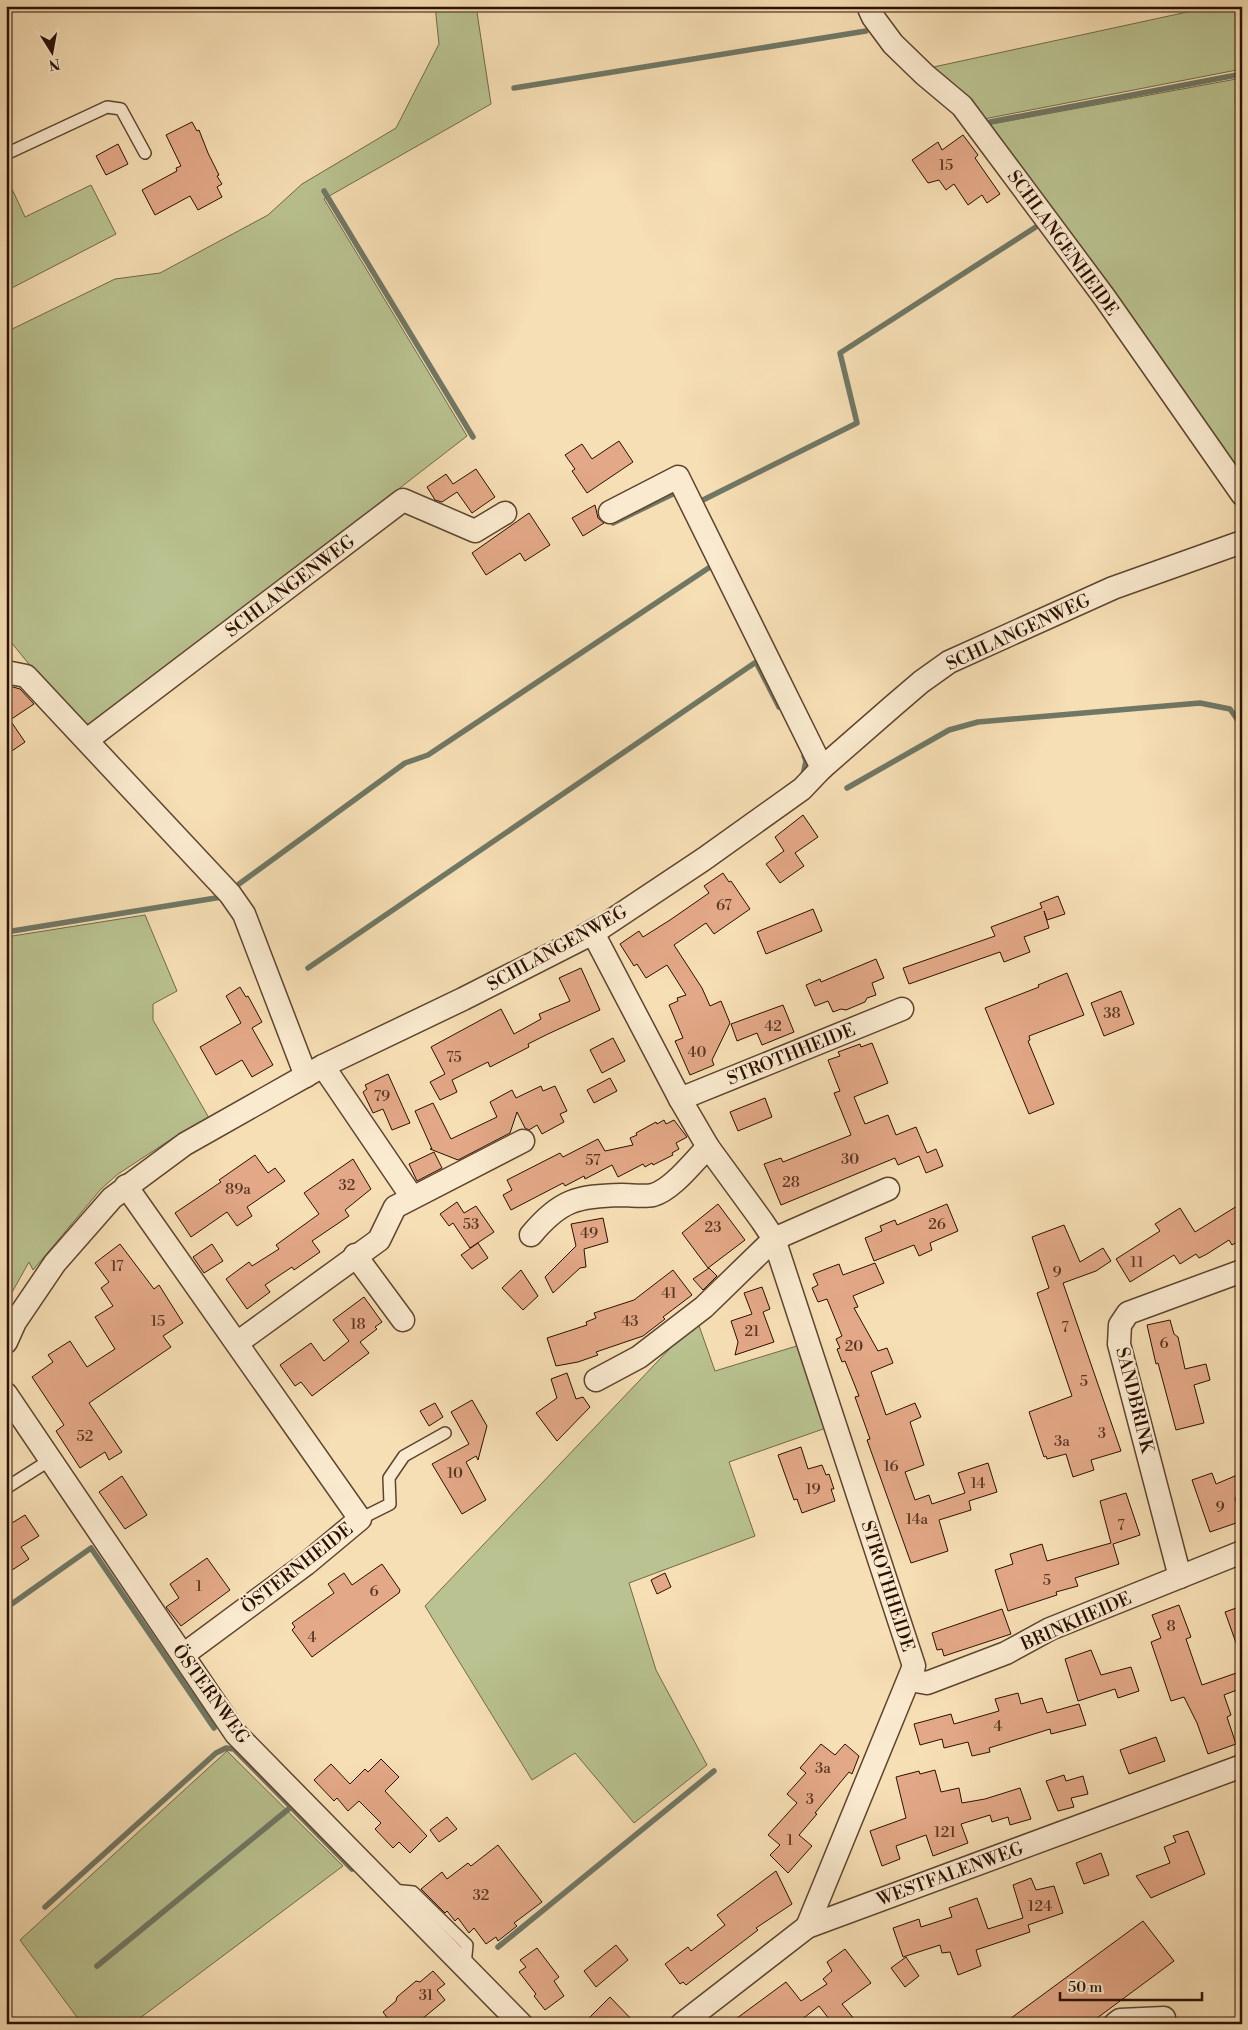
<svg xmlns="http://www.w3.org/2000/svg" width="1248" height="2030" viewBox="0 0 1248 2030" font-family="'Libre Bodoni',serif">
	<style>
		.green { fill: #b9c290; stroke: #726948 }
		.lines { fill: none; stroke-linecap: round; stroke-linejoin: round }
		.stream { stroke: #707865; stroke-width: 5.5 }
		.building { fill: #e3a887; stroke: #2b1001 }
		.lane-casing { stroke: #5e442e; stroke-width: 14 }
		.street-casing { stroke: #5e442e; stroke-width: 25 }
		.lane { stroke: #faeacf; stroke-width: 11 }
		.street { stroke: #faeacf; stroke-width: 22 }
		.labels { text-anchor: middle; stroke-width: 4.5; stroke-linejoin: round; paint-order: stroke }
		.number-label { font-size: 15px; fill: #593622 }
		.street-label { font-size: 18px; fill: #2b1001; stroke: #faeacf }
	</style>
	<rect width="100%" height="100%" fill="#f7dfb5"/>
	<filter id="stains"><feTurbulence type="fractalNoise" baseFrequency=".004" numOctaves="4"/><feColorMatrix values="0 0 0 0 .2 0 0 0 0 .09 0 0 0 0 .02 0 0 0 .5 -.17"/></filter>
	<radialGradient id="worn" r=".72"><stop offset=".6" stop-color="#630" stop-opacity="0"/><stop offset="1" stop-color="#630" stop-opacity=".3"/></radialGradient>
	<g class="green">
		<polygon points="435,6 476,6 491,104 324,199 467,436 95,724 78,724 6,636 6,332 115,279 160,273 268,215 302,184 396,128 439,44"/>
		<polygon points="1215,6 1242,6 1242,69 984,119 929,68"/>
		<polygon points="1242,78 1242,477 986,125"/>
		<polygon points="6,176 25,217 91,185 116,234 6,291"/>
		<polygon points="145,915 177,991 153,1004 153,1020 209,1118 173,1138 118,1174 101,1189 33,1270 29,1262 6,1303 6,937"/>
		<polygon points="697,1320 715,1371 800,1345 826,1428 729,1462 755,1536 629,1583 656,1670 707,1765 634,1823 575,1753 532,1780 425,1606"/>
		<polygon points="227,1751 343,1866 132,2024 82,2024 20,1940"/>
	</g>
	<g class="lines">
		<g class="stream">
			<polyline points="514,88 866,31"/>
			<polyline points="990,122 1242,74"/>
			<polyline points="324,191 473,437"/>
			<polyline points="701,501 857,423 840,353 1042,223"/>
			<polyline points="613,523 677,492"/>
			<polyline points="803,775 806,761 804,756"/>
			<polyline points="847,788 949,730 978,722 1200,703 1230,709 1242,726"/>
			<polyline points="239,884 405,763 428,755 713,565 711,561"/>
			<polyline points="578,928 596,918"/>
			<polyline points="6,932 222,897"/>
			<polyline points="308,968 756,662 779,707"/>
			<polyline points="6,1608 91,1548 214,1728"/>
			<polyline points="45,1907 216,1753 226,1748 234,1749 352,1869"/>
			<polyline points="498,1947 714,1771"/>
			<polyline points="97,1966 291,1807"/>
		</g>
	</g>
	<g class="building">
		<polygon points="192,122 197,131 199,130 208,153 219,175 217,176 222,184 217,187 222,197 198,210 190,196 155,215 142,190 177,171 176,168 181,166 166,135"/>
		<polygon points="963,135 978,155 975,158 1000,194 987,203 982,195 968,205 954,184 946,190 939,180 928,183 912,160 938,142 942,150"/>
		<polygon points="118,144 128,164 106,175 96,156"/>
		<polygon points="619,441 633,462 587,493 572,471 575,469 565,455 582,444 592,459"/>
		<polygon points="476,469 495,497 472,513 457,492 442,502 435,500 427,487 446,474 453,484"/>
		<polygon points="595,505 598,518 604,523 583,536 572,518"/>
		<polygon points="529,513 550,545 525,561 520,553 486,575 472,553"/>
		<polygon points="6,685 20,689 34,704 10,720 25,742 6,755"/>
		<polygon points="803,815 818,837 795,853 804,866 780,883 766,864 784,851 775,837"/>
		<polygon points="723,873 729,882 731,881 750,909 714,934 706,923 674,945 702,988 710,1006 721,1001 730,1023 712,1060 714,1065 690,1075 675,1041 683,1038 669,1005 678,1001 677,998 686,995 667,965 646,978 637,964 634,966 620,944 639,931 643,937 670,920 709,893 704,886"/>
		<polygon points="1058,896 1065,914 1047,920 1044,911 1049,928 1024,937 1030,952 1004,962 1000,952 909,984 903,968 995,936 991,927 1042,908 1040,903"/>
		<polygon points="813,909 822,931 766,954 757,932"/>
		<polygon points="876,959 884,978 872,983 876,995 867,998 865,1002 846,1010 841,1009 833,1012 828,1001 815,1006 806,985 820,979 821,982"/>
		<polygon points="581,968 600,1010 548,1034 528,1044 529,1047 490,1067 488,1062 452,1080 457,1092 440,1100 430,1082 445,1074 431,1047 501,1009 514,1034 541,1019 539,1014 570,1001 559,978"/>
		<polygon points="1067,973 1084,1015 1029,1036 1030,1040 1028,1041 1054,1104 1029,1114 985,1008 1039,987 1038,985"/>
		<polygon points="240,987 246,997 248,996 262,1022 252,1028 273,1065 252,1077 242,1060 216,1075 200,1047 241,1023 226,996"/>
		<polygon points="1121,991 1134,1024 1104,1036 1091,1003"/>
		<polygon points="783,1005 794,1032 762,1045 757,1033 737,1041 731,1024"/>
		<polygon points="613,1038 625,1061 602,1073 590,1050"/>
		<polygon points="872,1043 888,1083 854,1097 865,1124 888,1115 896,1135 916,1127 927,1153 936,1149 943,1166 926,1173 919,1156 898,1165 895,1158 781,1205 764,1164 781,1158 783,1162 851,1135 834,1093 840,1091 828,1060 840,1056 838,1052 860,1044 861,1047"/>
		<polygon points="388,1074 410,1123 392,1130 383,1109 373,1113 363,1092 367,1089 365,1085"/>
		<polygon points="610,1078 617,1091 594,1103 587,1090"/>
		<polygon points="541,1086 543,1091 555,1086 567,1111 560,1114 564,1122 542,1134 537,1125 529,1130 525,1128 517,1112 510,1133 458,1160 430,1149 432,1149 415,1111 433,1103 451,1139 497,1117 490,1102 512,1090 516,1098"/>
		<polygon points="765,1098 772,1117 738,1131 730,1112"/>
		<polygon points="664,1120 666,1124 674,1120 687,1137 676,1143 679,1149 672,1153 673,1155 653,1165 652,1163 645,1167 643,1164 618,1177 612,1165 585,1179 584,1176 565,1186 563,1183 511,1210 503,1195 512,1190 507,1180 560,1153 563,1157 598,1139 605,1151 633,1145 630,1138 637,1135 636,1133 656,1122 657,1124"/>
		<polygon points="434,1152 442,1168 417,1181 409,1164"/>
		<polygon points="255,1155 268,1173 275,1168 285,1181 247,1207 252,1216 237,1226 227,1212 191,1237 175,1213 221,1182 219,1180"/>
		<polygon points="353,1159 371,1189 345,1210 349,1216 312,1241 320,1252 294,1270 292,1267 265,1285 270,1292 247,1309 226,1279 249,1262 252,1266 279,1249 276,1245 319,1214 304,1193"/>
		<polygon points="457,1202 464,1213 476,1206 494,1232 470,1248 453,1223 449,1226 440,1214"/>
		<polygon points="1242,1203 1242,1239 1232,1245 1229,1240 1207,1254 1199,1258 1196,1254 1180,1264 1174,1255 1130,1282 1116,1259 1160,1231 1155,1224 1180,1208 1195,1232"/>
		<polygon points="718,1204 745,1240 708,1268 682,1233"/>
		<polygon points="947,1204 958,1231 930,1243 932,1250 919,1256 914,1245 874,1261 865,1238 882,1231 880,1226 895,1220 897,1225"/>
		<polygon points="603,1218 608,1242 584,1249 586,1267 580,1268 553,1293 545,1277 576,1246 571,1224"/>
		<polygon points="1064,1225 1080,1262 1103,1248 1111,1261 1096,1271 1063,1283 1121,1451 1091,1460 1094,1470 1073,1477 1066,1454 1047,1459 1046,1456 1044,1457 1029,1412 1072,1396 1037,1293 1049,1288 1032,1237"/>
		<polygon points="478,1243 488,1258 472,1269 461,1255"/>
		<polygon points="120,1244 154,1289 159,1285 183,1323 163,1336 171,1347 89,1403 122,1452 109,1460 105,1452 80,1468 56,1431 64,1425 32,1377 53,1362 48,1355 70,1341 87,1367 115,1349 95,1317 113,1306 101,1288 109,1282 95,1263"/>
		<polygon points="212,1244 223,1261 204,1273 193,1257"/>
		<polygon points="875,1263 884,1283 853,1296 858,1307 854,1308 878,1351 887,1348 893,1363 871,1372 886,1415 915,1403 921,1417 910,1422 924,1465 905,1472 915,1500 929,1495 932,1504 965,1493 958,1473 988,1463 997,1492 969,1501 971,1510 939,1520 948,1551 911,1563 867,1440 870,1439 855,1397 859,1396 845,1361 842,1362 837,1349 840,1348 836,1339 842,1336 827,1299 818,1302 812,1288 818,1285 813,1274 839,1264 843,1275"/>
		<polygon points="709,1268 717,1276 703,1290 693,1279"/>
		<polygon points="521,1270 538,1296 523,1310 502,1288"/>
		<polygon points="673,1270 692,1295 663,1317 665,1319 643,1336 596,1352 598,1355 578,1362 556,1366 547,1338 587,1325 586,1322 596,1318 594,1313 634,1300"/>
		<polygon points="762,1287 770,1309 763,1312 774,1342 735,1355 738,1342 731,1321 752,1314 744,1293"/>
		<polygon points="364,1297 382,1322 375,1327 377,1329 360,1342 369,1353 312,1396 301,1382 295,1386 280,1365 311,1343 324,1361 349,1341 333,1320"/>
		<polygon points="1170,1320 1174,1334 1178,1337 1185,1369 1206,1364 1210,1380 1194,1385 1204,1423 1176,1430 1158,1363 1156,1364 1147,1325"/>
		<polygon points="567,1373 576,1399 583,1397 590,1407 557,1441 536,1413 557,1398 551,1379"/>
		<polygon points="472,1400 487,1426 478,1460 476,1456 466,1462 486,1500 462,1514 432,1464 469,1444 451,1412"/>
		<polygon points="435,1403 443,1417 429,1426 420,1411"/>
		<polygon points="801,1447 808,1469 822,1465 826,1475 829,1474 834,1489 831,1489 835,1501 802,1513 797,1499 794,1500 778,1455"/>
		<polygon points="1212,1473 1216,1484 1242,1473 1242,1496 1235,1498 1242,1521 1210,1532 1192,1480"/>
		<polygon points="122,1476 147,1515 125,1529 99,1492"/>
		<polygon points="1126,1493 1140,1535 1113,1544 1119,1564 1075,1578 1078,1586 1056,1592 1057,1595 1008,1611 995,1570 1013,1564 1010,1554 1042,1544 1047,1561 1111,1543 1100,1501"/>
		<polygon points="25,1515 39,1536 21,1547 29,1559 6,1574 6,1525 7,1526"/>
		<polygon points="207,1558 230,1590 181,1626 166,1607 179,1598 170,1584"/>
		<polygon points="382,1564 400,1590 399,1593 312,1657 292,1630 295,1627 292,1623 334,1593 328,1584 344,1573 352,1585"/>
		<polygon points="665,1573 671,1587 657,1594 651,1580"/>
		<polygon points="1179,1605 1191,1637 1186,1639 1202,1685 1242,1671 1242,1688 1224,1695 1231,1715 1227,1717 1236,1744 1208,1754 1197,1723 1184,1697 1171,1701 1151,1642 1161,1638 1152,1615"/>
		<polygon points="1242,1606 1242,1653 1240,1654 1225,1612"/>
		<polygon points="1002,1609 1011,1634 944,1656 942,1649 937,1650 932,1633"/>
		<polygon points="1091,1650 1101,1675 1131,1667 1139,1691 1118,1698 1115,1689 1078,1701 1065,1659"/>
		<polygon points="1018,1693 1021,1704 1042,1698 1047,1713 1079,1704 1086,1725 1051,1734 1050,1729 989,1748 990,1752 972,1756 968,1742 944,1748 942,1739 920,1745 914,1724 951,1714 954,1724 999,1711 995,1699"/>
		<polygon points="1156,1737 1165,1761 1129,1774 1120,1750"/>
		<polygon points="821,1744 835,1755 845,1744 859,1756 852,1774 849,1772 815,1813 817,1814 799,1835 812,1846 788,1873 770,1855 780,1845 768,1835 797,1803 787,1794 806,1773 800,1768"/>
		<polygon points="381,1759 399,1777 385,1791 427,1836 410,1853 399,1842 393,1848 375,1829 381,1823 359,1801 348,1811 337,1798 334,1801 314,1780 331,1764 350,1784 365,1769 368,1772"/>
		<polygon points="935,1770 941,1792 959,1788 962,1803 985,1799 1020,1788 1031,1819 1010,1825 1008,1817 992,1822 990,1815 961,1824 968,1843 933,1856 926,1835 896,1846 900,1859 882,1866 870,1831 906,1818 896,1777 919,1771 920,1774"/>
		<polygon points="1064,1775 1066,1781 1083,1776 1088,1794 1071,1798 1074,1807 1058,1811 1046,1781"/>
		<polygon points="447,1817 457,1829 439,1842 430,1830"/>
		<polygon points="1188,1831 1205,1874 1151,1898 1136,1876 1170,1863 1164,1847 1176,1842 1173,1836"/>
		<polygon points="498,1845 542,1902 514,1923 517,1926 498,1941 496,1937 486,1944 474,1928 469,1933 458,1918 455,1921 447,1911 445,1913 421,1889 442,1872 447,1879 468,1863 471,1866"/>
		<polygon points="1101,1853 1109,1875 1084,1884 1076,1863"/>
		<polygon points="776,1871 792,1904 756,1928 758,1930 686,1985 683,1982 680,1984 665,1964 688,1947 691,1951 725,1925 717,1915"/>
		<polygon points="1031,1878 1036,1890 1054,1886 1063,1913 1028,1925 1030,1932 976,1950 981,1966 958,1975 950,1952 942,1953 940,1945 903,1957 893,1928 919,1919 921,1927 952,1917 949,1908 977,1898 988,1929 1023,1918 1013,1885"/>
		<polygon points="1143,1921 1174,1961 1089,2024 1003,2024"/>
		<polygon points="616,1945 628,1960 596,1987 584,1971"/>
		<polygon points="537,1948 559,1977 554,1981 564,1996 545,2010 534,1996 536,1994 519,1972 526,1967 520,1960"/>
		<polygon points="845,1949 871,1983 842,2004 858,2024 833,2024 819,2006 796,2024 729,2024 786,1982 801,2001 827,1984 823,1979 832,1971 827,1962"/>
		<polygon points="906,1957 919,1976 905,1987 891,1968"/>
		<polygon points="433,1971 445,1984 437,1990 445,2000 416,2024 392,2024 383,2012 396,2001 397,1997 416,1981 420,1982"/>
		<polygon points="610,1997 636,2024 583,2024"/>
	</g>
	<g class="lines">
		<defs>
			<g id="lane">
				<polyline points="6,154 107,107 121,109 145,153"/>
				<polyline points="6,1488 50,1460"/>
				<polyline points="360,1519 390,1504 389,1478 404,1456 445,1433"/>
				<polyline points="392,1890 413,1892 467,1945 465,1965"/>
			</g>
			<g id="street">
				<polyline points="868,6 873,17 893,44 925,75 962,106 1105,298 1242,494"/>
				<polyline points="610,512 678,477 822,768"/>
				<polyline points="6,672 26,676 230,894 244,914 306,1076"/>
				<polyline points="87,740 403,500 475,531 505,513"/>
				<polyline points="593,933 680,1099 708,1147 762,1221 774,1239 914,1666 807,1927"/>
				<polyline points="323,1066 412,1197"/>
				<polyline points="680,1099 902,1009"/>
				<polyline points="126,1186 360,1519 306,1564 183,1655"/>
				<path d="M531,1235C560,1200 577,1196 622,1195C631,1195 644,1197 653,1195C672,1190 694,1161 708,1147"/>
				<polyline points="355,1255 403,1320"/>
				<polyline points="6,1342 15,1322 55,1263 112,1198 185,1144 323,1066 463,999 593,933 704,859 802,789 822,768 893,706 921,682 949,662 1113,588 1242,542"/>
				<polyline points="237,1343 379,1240 395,1207 523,1141"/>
				<polyline points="596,1380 639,1357 704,1307 774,1239 888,1189"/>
				<polyline points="6,1394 236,1734 521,2024"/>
				<polyline points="1180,1577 1119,1344 1120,1325 1128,1313 1242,1271"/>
				<polyline points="910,1680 927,1683 1006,1653 1050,1629 1242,1552"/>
				<polyline points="682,2024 807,1927 1242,1766"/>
				<polyline points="1115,2024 1120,2020 1164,2018"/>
			</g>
		</defs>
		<use href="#lane" class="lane-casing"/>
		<use href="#street" class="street-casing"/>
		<use href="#lane" class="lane"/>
		<use href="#street" class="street"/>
	</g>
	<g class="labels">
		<g class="number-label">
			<text x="946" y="170">15</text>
			<text x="724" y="910">67</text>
			<text x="1112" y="1018">38</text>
			<text x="773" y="1031">42</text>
			<text x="697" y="1057">40</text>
			<text x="454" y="1062">75</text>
			<text x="382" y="1101">79</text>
			<text x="850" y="1164">30</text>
			<text x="593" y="1165">57</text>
			<text x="791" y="1187">28</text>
			<text x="347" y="1190">32</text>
			<text x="238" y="1194">89a</text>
			<text x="471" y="1229">53</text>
			<text x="937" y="1229">26</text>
			<text x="713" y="1232">23</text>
			<text x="589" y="1238">49</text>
			<text x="1137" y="1267">11</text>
			<text x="117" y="1271">17</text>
			<text x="1057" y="1277">9</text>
			<text x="669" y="1298">41</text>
			<text x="158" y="1326">15</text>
			<text x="630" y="1326">43</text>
			<text x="358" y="1329">18</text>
			<text x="1065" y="1332">7</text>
			<text x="752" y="1336">21</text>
			<text x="1164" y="1348">6</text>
			<text x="854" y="1351">20</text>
			<text x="1084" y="1386">5</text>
			<text x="1102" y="1438">3</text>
			<text x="85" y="1441">52</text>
			<text x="1062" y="1446">3a</text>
			<text x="891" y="1471">16</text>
			<text x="455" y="1478">10</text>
			<text x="978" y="1488">14</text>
			<text x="813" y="1494">19</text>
			<text x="1220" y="1512">9</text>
			<text x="917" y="1524">14a</text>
			<text x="1121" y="1530">7</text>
			<text x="1047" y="1585">5</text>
			<text x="199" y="1591">1</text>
			<text x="374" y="1596">6</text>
			<text x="1171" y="1631">8</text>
			<text x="312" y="1642">4</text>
			<text x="998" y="1731">4</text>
			<text x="823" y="1773">3a</text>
			<text x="810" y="1804">3</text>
			<text x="945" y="1837">121</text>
			<text x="790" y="1845">1</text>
			<text x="481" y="1900">32</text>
			<text x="1040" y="1911">124</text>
			<text x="426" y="2000">31</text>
		</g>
		<g class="street-label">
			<text transform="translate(1063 243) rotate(54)" y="6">SCHLANGENHEIDE</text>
			<text transform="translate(290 586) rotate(-37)" y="6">SCHLANGENWEG</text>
			<text transform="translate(1018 632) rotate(-25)" y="6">SCHLANGENWEG</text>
			<text transform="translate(557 948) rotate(-29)" y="6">SCHLANGENWEG</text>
			<text transform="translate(791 1054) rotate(-22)" y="6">STROTHHEIDE</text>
			<text transform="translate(1135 1400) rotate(76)" y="6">SANDBRINK</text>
			<text transform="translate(297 1568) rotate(-38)" y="6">ÖSTERNHEIDE</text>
			<text transform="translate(888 1586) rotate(72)" y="6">STROTHHEIDE</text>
			<text transform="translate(1076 1621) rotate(-24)" y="6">BRINKHEIDE</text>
			<text transform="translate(211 1694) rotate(54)" y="6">ÖSTERNWEG</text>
			<text transform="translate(950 1874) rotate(-20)" y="6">WESTFALENWEG</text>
		</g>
	</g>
	<rect width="1248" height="2030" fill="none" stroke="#f7dfb5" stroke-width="25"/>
	<rect x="8" y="8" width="1233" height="2015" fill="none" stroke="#2b1001" stroke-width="2.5"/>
	<rect x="12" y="12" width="1223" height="2005" fill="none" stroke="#2b1001"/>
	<g transform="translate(52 52) rotate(169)" stroke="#faeacf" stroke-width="4" paint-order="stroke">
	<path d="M0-4L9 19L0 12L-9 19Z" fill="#2b1001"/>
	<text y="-8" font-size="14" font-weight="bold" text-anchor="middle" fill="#2b1001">N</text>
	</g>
	<path d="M1060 1992v8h142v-8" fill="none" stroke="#2b1001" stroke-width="2.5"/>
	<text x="1068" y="1992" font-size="15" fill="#2b1001" stroke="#faeacf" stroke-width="4" paint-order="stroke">50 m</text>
	<rect width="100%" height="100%" filter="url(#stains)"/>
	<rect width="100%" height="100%" fill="url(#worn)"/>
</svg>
